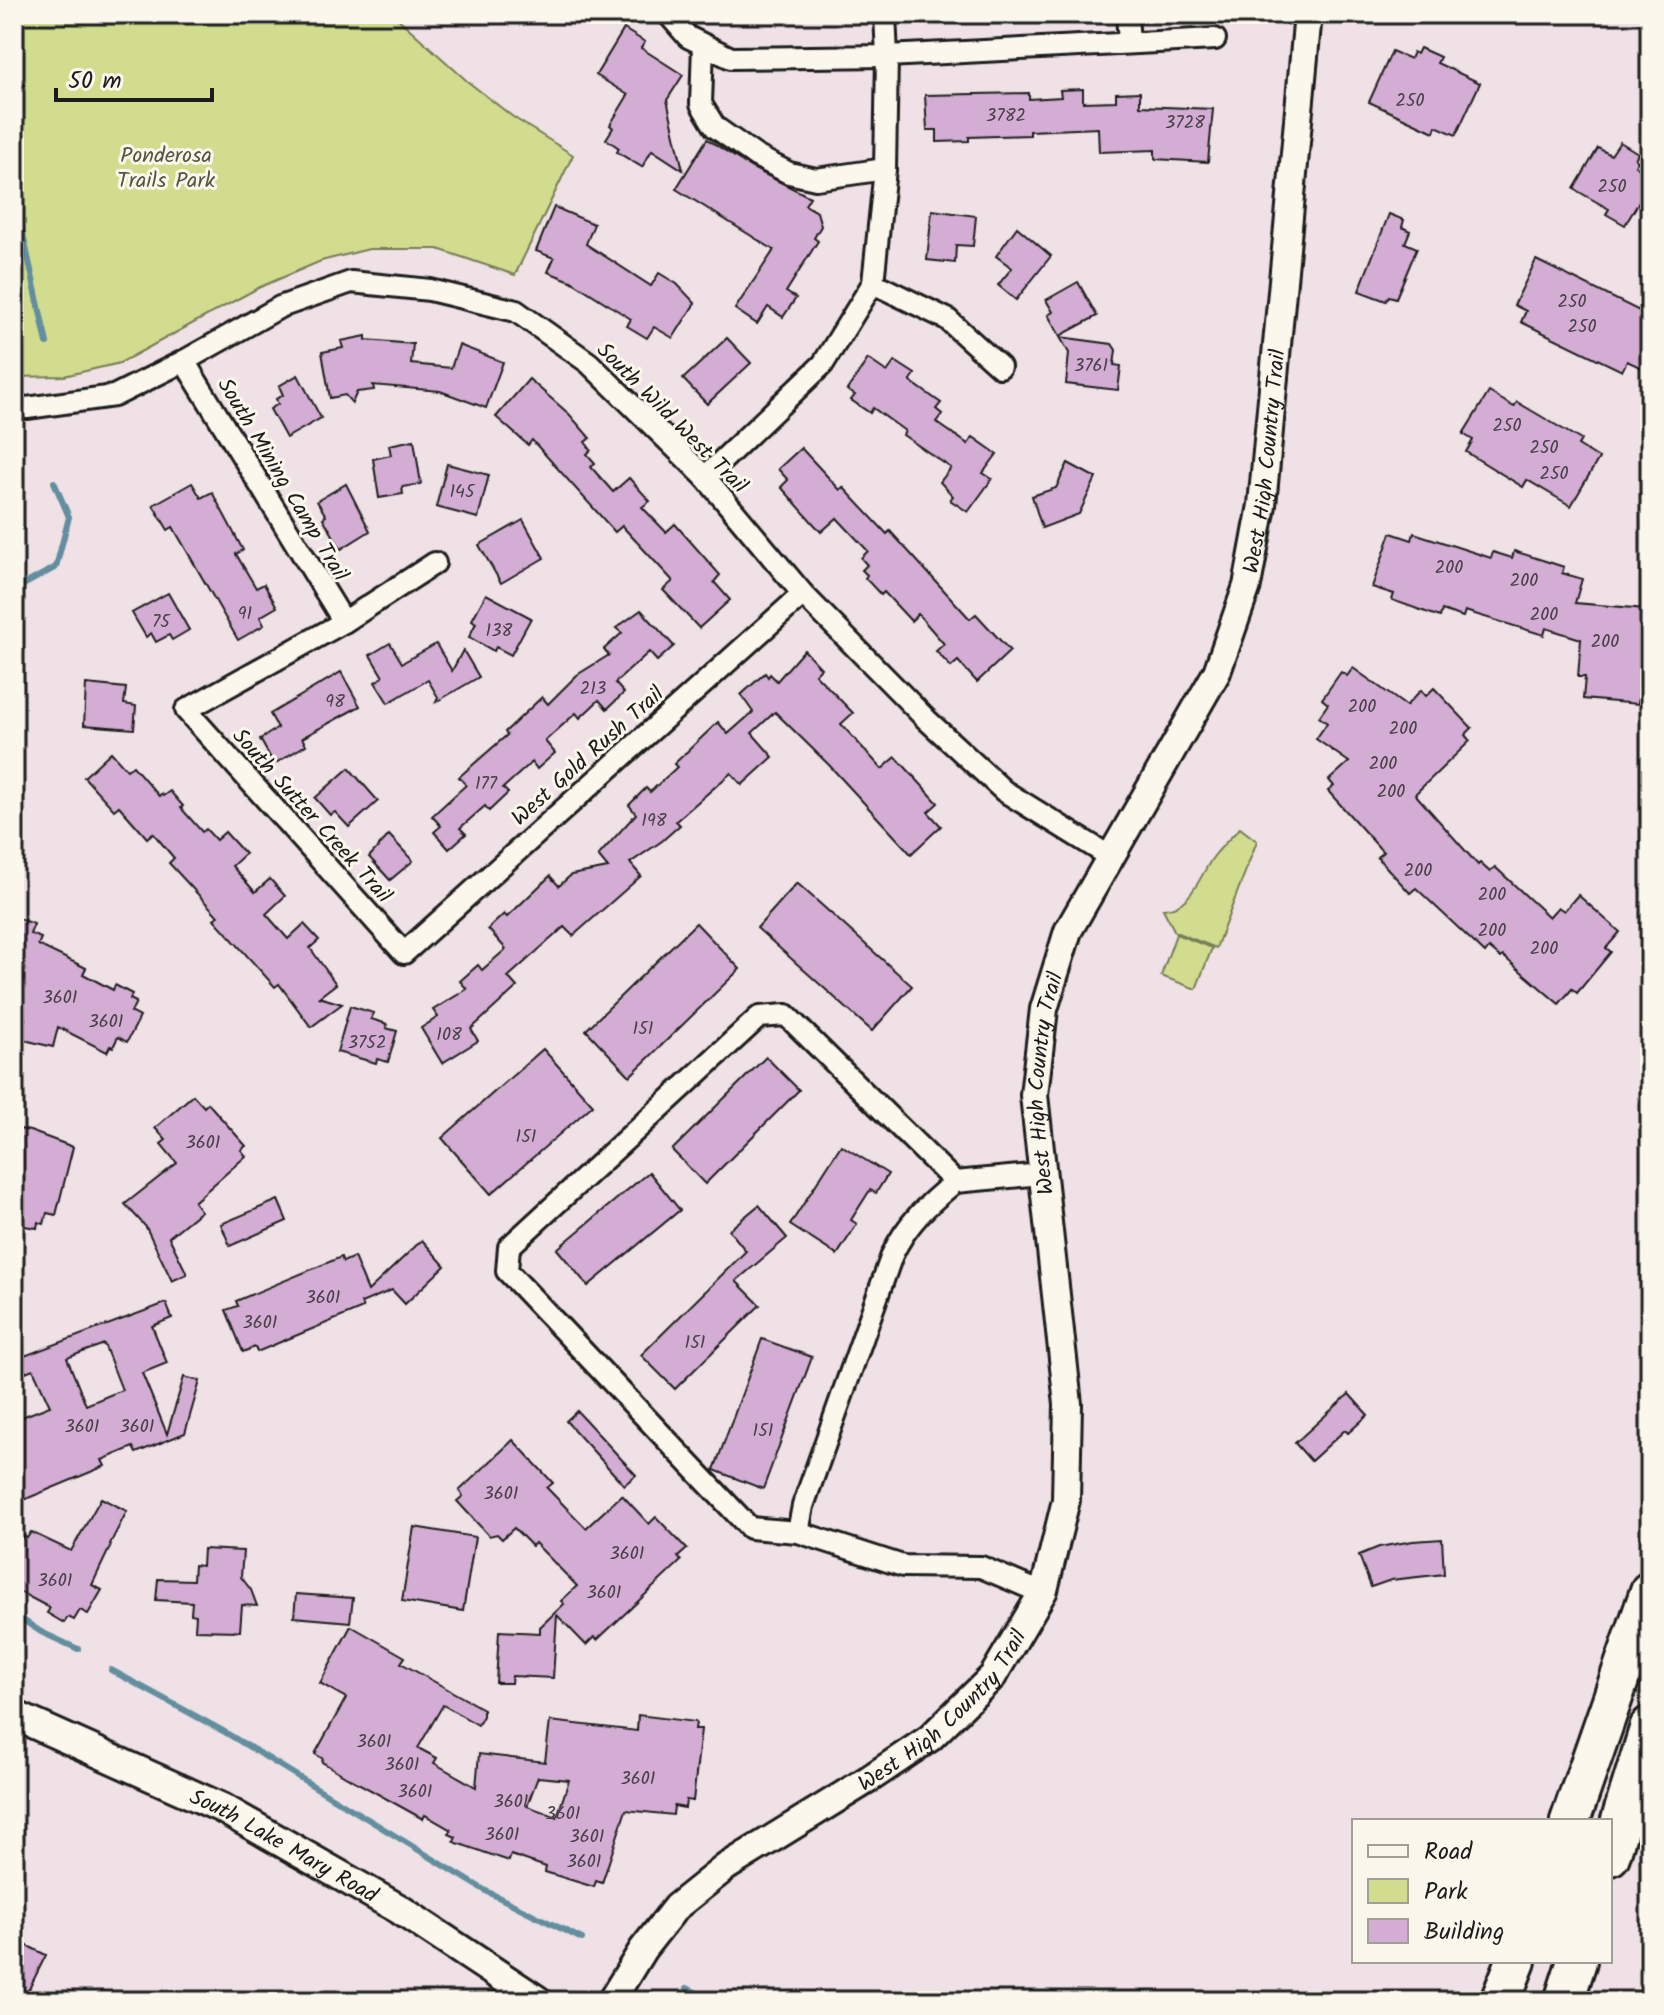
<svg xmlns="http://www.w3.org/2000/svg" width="1664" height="2015" viewBox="0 0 1664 2015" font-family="Kalam,sans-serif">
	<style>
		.green { fill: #d1dc8f; stroke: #767c56; stroke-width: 2 }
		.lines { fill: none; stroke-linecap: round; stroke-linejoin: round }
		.stream { stroke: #648e9f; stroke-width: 6 }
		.building { fill: #d4add4; stroke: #1c1c1c; stroke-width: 2; fill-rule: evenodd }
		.minor-casing { stroke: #1c1c1c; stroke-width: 26 }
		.tertiary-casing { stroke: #1c1c1c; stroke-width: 32 }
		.secondary-casing { stroke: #1c1c1c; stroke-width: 34 }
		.motorway-casing { stroke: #1c1c1c; stroke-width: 44 }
		.minor { stroke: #fbf7ec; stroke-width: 20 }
		.tertiary { stroke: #fbf7ec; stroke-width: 26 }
		.secondary { stroke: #fbf7ec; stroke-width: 28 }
		.motorway { stroke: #fbf7ec; stroke-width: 38 }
		.labels { text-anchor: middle; stroke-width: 6; stroke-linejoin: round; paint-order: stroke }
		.number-label { font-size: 18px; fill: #4a404a }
		.park-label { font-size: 22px; fill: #52563e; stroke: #fbf7ec }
		.street-label { font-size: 22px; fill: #1c1c1c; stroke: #fbf7ec }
	</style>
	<rect width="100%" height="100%" fill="#efe1e5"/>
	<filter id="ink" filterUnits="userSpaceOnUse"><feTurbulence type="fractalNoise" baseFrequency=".0125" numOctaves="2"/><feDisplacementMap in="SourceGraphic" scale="16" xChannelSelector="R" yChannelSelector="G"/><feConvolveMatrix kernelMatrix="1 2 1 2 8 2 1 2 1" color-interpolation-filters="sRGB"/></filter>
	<g filter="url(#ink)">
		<g class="green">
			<polygon points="14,14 393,14 467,81 513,117 573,155 515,275 438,249 369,249 321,261 258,288 120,363 64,376 14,377"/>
			<path d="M1240,828L1257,841L1216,948L1175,932L1163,909C1192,908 1199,876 1214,856C1222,846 1231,837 1240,828Z"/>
			<polygon points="1176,934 1212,948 1196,989 1161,976"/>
		</g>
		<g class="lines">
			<g class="stream">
				<polyline points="14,61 23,14"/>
				<polyline points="14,193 47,343"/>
				<polyline points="14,590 56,567 69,517 54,482"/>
				<polyline points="14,1614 41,1632 78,1649"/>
				<polyline points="111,1670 223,1731 486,1891 582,1939"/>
				<polyline points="687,1988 713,2001"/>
			</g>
		</g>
		<g class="building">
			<polygon points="624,29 645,42 641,48 683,75 667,100 683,170 652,150 642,167 617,152 619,148 606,139 613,128 610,125 628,95 596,75"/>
			<polygon points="1420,48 1440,57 1437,63 1480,83 1456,135 1436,126 1434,132 1369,102 1392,51 1410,59 1413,52 1417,54"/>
			<polygon points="1083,89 1083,102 1116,101 1116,93 1140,92 1140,106 1213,109 1208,162 1155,159 1155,150 1099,152 1098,128 1030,131 1030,135 969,137 969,141 937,142 937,130 927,130 925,95 1029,93 1029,99 1061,97 1060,90"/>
			<polygon points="707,139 750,167 810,197 805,205 817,212 821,226 814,238 818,241 786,292 796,298 783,317 768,307 757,324 735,309 774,250 676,189"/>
			<polygon points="1620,142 1638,153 1635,159 1638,161 1635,166 1650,175 1650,184 1625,225 1606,214 1609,209 1574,189 1598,148 1611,155"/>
			<polygon points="554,207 594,224 586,244 651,286 659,273 677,284 695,303 673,338 654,327 647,338 627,326 631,319 571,281 548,272 554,258 536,251"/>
			<polygon points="932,210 976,216 973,246 956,245 955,263 927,260"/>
			<polygon points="1389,214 1404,220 1402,227 1410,231 1405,243 1417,248 1396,298 1389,296 1386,301 1359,291"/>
			<polygon points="1017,227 1051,256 1016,300 998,285 1012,268 996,256"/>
			<polygon points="1536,260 1650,316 1650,352 1642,368 1627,361 1622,371 1521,322 1526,311 1514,305"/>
			<polygon points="1078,282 1097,316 1060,336 1048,315 1053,312 1046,300"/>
			<polygon points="366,336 366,340 413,344 411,364 451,368 459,345 503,362 486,408 440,391 373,385 374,390 357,392 352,403 345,395 330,398 322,352 343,348 341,341"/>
			<polygon points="1060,337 1112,344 1116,350 1114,365 1121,366 1118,390 1066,384 1069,353"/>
			<polygon points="727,338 751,363 707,404 683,379"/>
			<polygon points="868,359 887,372 895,361 915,374 910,381 941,403 936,409 942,414 936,422 968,444 973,437 997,454 983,473 992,479 968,512 950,500 953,496 940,482 951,468 903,435 905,431 873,408 870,413 851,400 855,395 847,390"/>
			<polygon points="298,375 321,418 286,438 270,409 278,404 276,399 283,395 279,386"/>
			<polygon points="529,379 569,414 590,438 585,442 591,450 587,454 595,463 591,467 613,492 629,478 650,501 642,507 666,532 675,524 720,575 714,582 730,600 699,628 663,590 673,581 622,526 615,532 532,440 528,445 496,417"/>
			<polygon points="1489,392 1514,407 1517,402 1561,428 1581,440 1578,445 1599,458 1571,506 1527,480 1523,487 1466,452 1473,440 1463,434"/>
			<polygon points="414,440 421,484 402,487 403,494 379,498 373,459 391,455 389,445"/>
			<polygon points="801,448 840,490 843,487 887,534 890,531 970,619 976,614 1010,651 977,682 958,661 951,667 936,651 944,644 918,614 911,621 884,592 881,595 865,578 867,575 862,570 867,565 861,558 868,551 837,518 821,532 781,487 788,480 778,469"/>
			<polygon points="1068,463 1096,478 1079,514 1042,528 1032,496 1056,488"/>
			<polygon points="447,464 489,475 478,518 436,507"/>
			<polygon points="192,483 201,498 212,492 243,550 236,554 256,588 264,584 277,607 260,617 264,625 238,640 173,527 168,530 153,505"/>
			<polygon points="346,484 370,531 341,549 323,518 326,516 317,501"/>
			<polygon points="523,520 544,558 501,583 479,545"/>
			<polygon points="1391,533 1412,540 1414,533 1491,558 1493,552 1512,558 1514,551 1564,567 1562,573 1582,579 1575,603 1646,609 1644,630 1650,630 1647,682 1640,681 1638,704 1583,699 1585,677 1578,677 1581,639 1546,628 1544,635 1465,611 1463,617 1442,610 1440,617 1392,600 1394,594 1372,587"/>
			<polygon points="168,593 189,630 172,640 169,635 156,642 151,633 146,637 132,613"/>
			<polygon points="486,594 531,618 511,655 496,647 494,651 469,637 476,623 472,620"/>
			<polygon points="641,610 674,646 657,661 649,652 615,683 624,693 607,709 599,700 580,718 576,713 545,741 555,753 537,769 532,762 503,788 508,793 489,811 485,806 460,828 466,834 449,849 434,832 441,826 432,816 466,785 459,777 507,735 505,732 542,697 548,704 577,675 609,655 604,649 622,633 616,628"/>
			<polygon points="390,643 402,663 436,644 452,671 463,650 479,677 436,702 438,697 428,680 388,703 375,682 383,677 370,655"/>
			<polygon points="804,650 821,668 815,674 853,713 841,724 882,769 896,757 938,803 928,812 941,826 911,854 829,765 775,712 752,733 773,757 742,785 731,773 676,821 680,825 662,841 630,863 641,876 573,936 564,927 508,977 517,987 471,1029 478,1041 442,1063 421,1028 438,1017 433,1010 467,989 460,981 478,965 482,970 506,949 488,929 504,914 507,917 550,876 559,886 571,875 608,868 598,856 636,814 629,805 646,788 650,792 677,767 674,764 718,722 728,734 753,712 741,695 765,673 768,677 770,674 777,681"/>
			<polygon points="1353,668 1406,706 1421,690 1426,696 1434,688 1472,728 1465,735 1470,741 1415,794 1478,865 1480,863 1490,872 1495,867 1549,917 1558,907 1564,911 1578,895 1620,932 1606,948 1611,952 1577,993 1572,989 1559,1004 1503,956 1501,958 1489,948 1485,953 1416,888 1410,893 1377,857 1383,852 1328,791 1334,786 1329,780 1349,762 1316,739 1327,723 1319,717 1328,704 1322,699 1341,672 1347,676"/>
			<polygon points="341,672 360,706 302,738 306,745 274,764 260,739 278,728 270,714"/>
			<polygon points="86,684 126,688 124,704 136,706 134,729 84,725"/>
			<polygon points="111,752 127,770 133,766 159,796 161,794 163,796 170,791 183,806 181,808 202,832 206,829 216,840 225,832 245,854 232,866 255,892 270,879 285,896 266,914 288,939 304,924 319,940 310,948 336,984 319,997 342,1004 311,1027 279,984 275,987 214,919 218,916 169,863 174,858 153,833 147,838 119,806 114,810 84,777"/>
			<polygon points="349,768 378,801 349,827 335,812 330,815 315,798"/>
			<polygon points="389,835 413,861 390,880 369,857"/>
			<polygon points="797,883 912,986 872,1031 757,928"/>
			<polygon points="14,917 34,924 30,934 41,938 38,945 86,968 83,974 113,990 115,985 132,994 130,999 136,1002 131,1012 140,1017 127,1042 118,1037 113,1047 110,1046 107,1052 58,1027 53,1047 20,1039 25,1018 14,1013"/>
			<polygon points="696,923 740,969 630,1076 586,1030"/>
			<polygon points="350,1006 374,1013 371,1019 387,1024 386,1028 397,1031 388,1062 377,1059 376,1063 337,1052"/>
			<polygon points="543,1049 593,1105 491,1194 442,1138"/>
			<polygon points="766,1057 799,1090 705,1184 672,1150"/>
			<polygon points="193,1095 204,1107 208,1103 221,1118 246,1146 241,1150 246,1156 194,1202 201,1211 169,1237 187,1274 172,1281 146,1227 125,1204 177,1163 161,1144 166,1140 155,1128"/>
			<polygon points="14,1128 30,1131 73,1147 56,1215 47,1213 44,1224 38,1222 37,1228 18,1225 19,1219 14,1218"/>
			<polygon points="841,1145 888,1174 876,1193 870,1190 851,1220 857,1224 837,1255 790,1225"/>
			<polygon points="649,1172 680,1210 588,1286 557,1249"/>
			<polygon points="278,1200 287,1221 230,1246 221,1224"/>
			<polygon points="759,1205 787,1238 736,1281 760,1305 675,1389 641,1355 746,1251 729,1230"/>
			<polygon points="422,1240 445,1266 405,1304 392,1290 361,1303 363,1308 283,1341 257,1352 255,1347 243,1352 226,1310 238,1306 236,1301 341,1257 343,1262 354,1257 368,1291"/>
			<path d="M166,1303L172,1318L152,1326L167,1363L142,1373L167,1434L184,1377L200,1381L185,1433L136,1453L133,1447L102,1460L105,1466L14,1504V1420L50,1406L33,1369L21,1374L16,1359ZM104,1344L122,1390L86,1405L67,1358Z"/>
			<polygon points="762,1339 812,1357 763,1489 714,1470"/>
			<polygon points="1349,1394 1368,1415 1348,1433 1345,1430 1311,1461 1295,1443"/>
			<polygon points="577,1411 636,1475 624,1485 566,1421"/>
			<polygon points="513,1440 553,1483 547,1488 586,1528 622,1495 649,1524 656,1517 687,1549 678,1557 681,1561 597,1640 594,1637 586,1645 557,1615 553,1678 512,1676 511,1683 496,1683 499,1631 540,1633 540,1627 564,1604 561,1601 577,1586 535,1543 532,1546 514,1528 502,1539 497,1534 489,1536 457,1501 463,1496 459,1491"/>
			<polygon points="101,1498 127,1511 110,1544 111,1545 92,1585 102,1590 88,1614 80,1610 74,1620 68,1617 64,1623 47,1613 50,1608 14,1589 14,1552 23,1536 27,1538 31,1532 71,1551"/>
			<polygon points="414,1527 475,1537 463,1611 402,1601"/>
			<polygon points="1442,1539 1444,1574 1391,1580 1371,1587 1359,1555 1379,1547 1413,1541"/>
			<polygon points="203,1549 243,1551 241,1577 251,1590 257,1606 242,1605 240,1631 195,1630 196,1615 191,1614 192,1602 156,1600 158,1579 193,1580 194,1565 202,1566"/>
			<polygon points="296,1594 353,1598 350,1622 294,1617"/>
			<path d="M351,1626L405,1657L401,1663L483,1709V1716L478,1725L443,1705L418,1748L437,1758L434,1763L476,1787L479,1754L545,1762L550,1721L637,1731L638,1715L696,1722L695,1729H701L693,1801L686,1800L685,1808L674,1806L673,1815L626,1810L602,1883L596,1881L594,1887L545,1872L546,1867L511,1855L509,1861L454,1842L456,1837L449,1834L451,1830L425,1815L423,1819L347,1777L322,1762L323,1759L315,1754L346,1698L320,1683ZM538,1777L569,1780L557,1817L527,1806Z"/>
			<polygon points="14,1939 46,1955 23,2001 14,2001"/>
		</g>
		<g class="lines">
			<defs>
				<g id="minor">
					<polyline points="668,14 688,37 731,58 887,56 1215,39"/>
					<polyline points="1127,14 1129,43"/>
					<polyline points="703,45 701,104 715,127 756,156 789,173 816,179 885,169"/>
					<polyline points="873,283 947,319 1000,367"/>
					<polyline points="184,361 344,622"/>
					<polyline points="14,406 27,408 114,396 184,361 280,307 351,282 430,290 516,311 589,363 705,477 803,594 927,720 1004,791 1109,856"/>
					<polyline points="705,477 823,364 873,283 885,169 887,56 885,14"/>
					<polyline points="435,563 344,622 186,710 404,953 803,594"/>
					<polyline points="955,1182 1042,1174"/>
					<path d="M798,1532L803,1506L892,1255C907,1223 928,1204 955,1182L786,1015L759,1017L509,1247L507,1271L750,1528L798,1532L903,1566L981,1567L1042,1593"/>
				</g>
				<g id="tertiary">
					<path id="s1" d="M611,2001L643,1949L676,1907L726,1867L869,1779L930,1738L993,1676L1044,1590L1066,1500L1068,1404L1034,1095L1044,1009L1068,931L1217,672L1247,586L1262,505L1308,14"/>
				</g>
				<g id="secondary">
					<path id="s2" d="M14,1715L222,1808L399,1909L538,2001"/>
				</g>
				<g id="motorway">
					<polyline points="1570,1821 1650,1591"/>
					<polyline points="1610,1856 1650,1726"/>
					<polyline points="1500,2001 1516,1961"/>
					<polyline points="1564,2001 1577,1961"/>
				</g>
			</defs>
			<use href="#minor" class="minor-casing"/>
			<use href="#tertiary" class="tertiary-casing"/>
			<use href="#secondary" class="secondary-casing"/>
			<use href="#motorway" class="motorway-casing"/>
			<use href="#minor" class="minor"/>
			<use href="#tertiary" class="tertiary"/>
			<use href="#secondary" class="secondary"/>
			<use href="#motorway" class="motorway"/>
		</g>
	</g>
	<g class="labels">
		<g class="number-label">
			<text x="1410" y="106">250</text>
			<text x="1006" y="121">3782</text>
			<text x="1185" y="128">3728</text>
			<text x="1612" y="192">250</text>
			<text x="1572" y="307">250</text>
			<text x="1582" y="332">250</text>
			<text x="1091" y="371">3761</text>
			<text x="1507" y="431">250</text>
			<text x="1544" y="453">250</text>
			<text x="1554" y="479">250</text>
			<text x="462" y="497">145</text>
			<text x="1449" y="573">200</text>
			<text x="1524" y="586">200</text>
			<text x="245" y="619">91</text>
			<text x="1544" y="620">200</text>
			<text x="161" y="627">75</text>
			<text x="499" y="636">138</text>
			<text x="1605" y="647">200</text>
			<text x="593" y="694">213</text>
			<text x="335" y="707">98</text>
			<text x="1362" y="712">200</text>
			<text x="1403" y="734">200</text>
			<text x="1383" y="769">200</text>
			<text x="486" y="789">177</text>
			<text x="1391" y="797">200</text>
			<text x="654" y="826">198</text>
			<text x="1418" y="876">200</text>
			<text x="1492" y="900">200</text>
			<text x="1492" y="936">200</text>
			<text x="1544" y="954">200</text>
			<text x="60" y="1003">3601</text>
			<text x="106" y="1027">3601</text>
			<text x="643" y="1034">151</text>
			<text x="449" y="1040">108</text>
			<text x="367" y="1048">3752</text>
			<text x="526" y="1142">151</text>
			<text x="203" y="1148">3601</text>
			<text x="323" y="1303">3601</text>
			<text x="260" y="1328">3601</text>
			<text x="695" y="1348">151</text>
			<text x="82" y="1432">3601</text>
			<text x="137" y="1432">3601</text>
			<text x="763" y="1436">151</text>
			<text x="501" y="1499">3601</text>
			<text x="627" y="1559">3601</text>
			<text x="55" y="1586">3601</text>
			<text x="604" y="1598">3601</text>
			<text x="374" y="1747">3601</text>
			<text x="402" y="1770">3601</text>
			<text x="638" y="1784">3601</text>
			<text x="415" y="1797">3601</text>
			<text x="511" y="1807">3601</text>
			<text x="563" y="1819">3601</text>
			<text x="502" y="1840">3601</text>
			<text x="587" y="1842">3601</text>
			<text x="584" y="1867">3601</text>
		</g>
		<g class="park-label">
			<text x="166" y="162">Ponderosa<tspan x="166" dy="25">Trails Park</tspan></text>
		</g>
		<g class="street-label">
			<text transform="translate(673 417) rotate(45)" y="8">South Wild West Trail</text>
			<text dy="8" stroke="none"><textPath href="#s1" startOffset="1792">West High Country Trail</textPath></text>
			<text transform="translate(284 479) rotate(59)" y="8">South Mining Camp Trail</text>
			<text transform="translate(587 755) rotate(-42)" y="8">West Gold Rush Trail</text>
			<text transform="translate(313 815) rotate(48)" y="8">South Sutter Creek Trail</text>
			<text dy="8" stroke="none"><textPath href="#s1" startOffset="1120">West High Country Trail</textPath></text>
			<text dy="8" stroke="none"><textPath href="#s1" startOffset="448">West High Country Trail</textPath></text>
			<text dy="8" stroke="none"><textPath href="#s2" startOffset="300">South Lake Mary Road</textPath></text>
		</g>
	</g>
	<rect width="1664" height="2015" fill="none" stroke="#fbf7ec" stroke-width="48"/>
	<rect x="24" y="24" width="1616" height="1967" fill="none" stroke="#1c1c1c" stroke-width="3" filter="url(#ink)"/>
	<rect x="1352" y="1819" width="260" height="144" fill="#fbf7ec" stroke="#a29f99" stroke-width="2"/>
	<rect x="1368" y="1845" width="40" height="12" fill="#fbf7ec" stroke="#a29f99" stroke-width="2"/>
	<text x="1424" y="1859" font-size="24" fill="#1c1c1c">Road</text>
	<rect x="1368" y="1879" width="40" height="24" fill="#d1dc8f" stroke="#a29f99" stroke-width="2"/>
	<text x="1424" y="1899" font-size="24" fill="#1c1c1c">Park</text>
	<rect x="1368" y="1919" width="40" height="24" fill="#d4add4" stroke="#a29f99" stroke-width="2"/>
	<text x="1424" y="1939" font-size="24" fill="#1c1c1c">Building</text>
	<path d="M56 88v12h156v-12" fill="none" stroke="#1c1c1c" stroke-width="4"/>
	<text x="68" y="88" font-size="24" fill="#1c1c1c" stroke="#fbf7ec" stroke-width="6" paint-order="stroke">50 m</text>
</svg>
